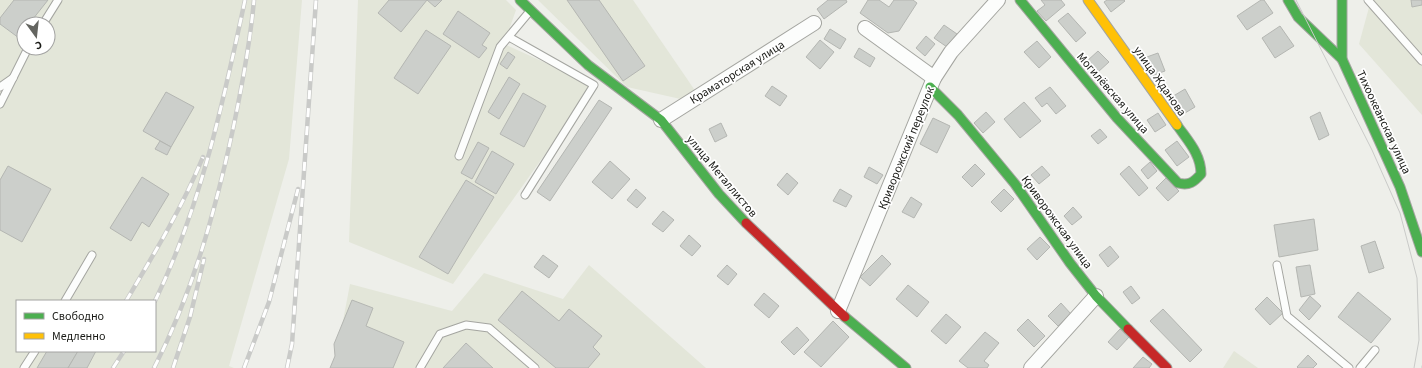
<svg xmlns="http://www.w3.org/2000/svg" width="1422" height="368" viewBox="0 0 1422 368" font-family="'Source Sans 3',sans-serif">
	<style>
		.built { fill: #e3e6d9; fill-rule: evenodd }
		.building { fill: #cccfcb; stroke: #b4b6b2 }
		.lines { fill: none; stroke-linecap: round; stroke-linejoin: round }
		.lane-casing { stroke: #a4a5a0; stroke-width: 9 }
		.street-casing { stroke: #a4a5a0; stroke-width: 16 }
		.fast-casing { stroke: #a4a5a0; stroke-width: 11 }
		.slow-casing { stroke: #a4a5a0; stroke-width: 11 }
		.jam-casing { stroke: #a4a5a0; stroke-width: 11 }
		.lane { stroke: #fcfdfc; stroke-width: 7 }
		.street { stroke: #fcfdfc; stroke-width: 14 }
		.fast { stroke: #4caf50; stroke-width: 9 }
		.slow { stroke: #ffc107; stroke-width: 9 }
		.jam { stroke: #c62828; stroke-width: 9 }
		.tram { stroke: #c9cac8; stroke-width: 1 }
		.rail-casing { stroke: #c9cac8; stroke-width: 4.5 }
		.rail { stroke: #fff; stroke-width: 3; stroke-dasharray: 9; stroke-linecap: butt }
		.labels { text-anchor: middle; stroke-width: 3.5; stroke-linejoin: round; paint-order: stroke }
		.street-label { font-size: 12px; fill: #191a16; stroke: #fff }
	</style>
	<rect width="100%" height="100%" fill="#eeefea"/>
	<g class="built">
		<path d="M0,0H302L289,159L229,366L234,368H0ZM24,24H48V48H24ZM17,301H155V351H17Z"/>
		<polygon points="358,0 506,0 516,10 504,44 594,85 453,284 349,242"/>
		<polygon points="538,0 633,0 696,92 685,100 627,87"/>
		<polygon points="1371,0 1422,0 1422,115 1359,44"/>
		<polygon points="589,265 706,368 334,368 350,284 452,311 484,273 563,299"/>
		<polygon points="1234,351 1258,368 1223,368"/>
	</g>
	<g class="building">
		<polygon points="14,0 48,0 29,24 24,24 24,31 19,38 0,24 0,18"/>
		<polygon points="389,0 442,0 435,7 427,0 401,32 378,13"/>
		<polygon points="567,0 599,0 645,66 623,81"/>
		<polygon points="828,0 846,0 847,2 824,19 817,9"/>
		<polygon points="868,0 879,0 889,7 894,0 913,0 917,3 899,31 888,33 860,13"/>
		<polygon points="1041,0 1061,0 1065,5 1046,21 1037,11 1045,5"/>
		<polygon points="1107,0 1124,0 1125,1 1111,12 1104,2"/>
		<polygon points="1261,0 1264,0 1273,13 1247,30 1237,16"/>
		<polygon points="1411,0 1422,0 1422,5 1412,7"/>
		<polygon points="458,11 490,33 482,45 487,48 479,58 443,34"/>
		<polygon points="1068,13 1086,33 1076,42 1058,21"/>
		<polygon points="944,25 957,34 947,47 934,38"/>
		<polygon points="1280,26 1294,46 1275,58 1262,38"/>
		<polygon points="830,29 846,39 840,49 824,39"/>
		<polygon points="426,30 451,46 418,94 394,78"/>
		<polygon points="926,36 935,44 925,56 916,48"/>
		<polygon points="820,40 834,52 820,69 806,57"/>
		<polygon points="1037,41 1051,57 1039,68 1024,52"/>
		<polygon points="859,48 875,58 870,67 854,57"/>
		<polygon points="1098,51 1109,62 1098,72 1087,61"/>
		<polygon points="508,52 515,57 507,69 500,64"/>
		<polygon points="1158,53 1165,71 1151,76 1144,58"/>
		<polygon points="509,77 520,84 499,119 488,112"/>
		<polygon points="772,86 787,96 780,106 765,96"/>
		<polygon points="1050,87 1066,106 1056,114 1047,103 1042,107 1035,98"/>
		<polygon points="1185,89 1195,107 1180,116 1170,98"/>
		<polygon points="166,92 194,107 171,147 143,131"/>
		<polygon points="523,93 546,106 524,147 500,134"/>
		<polygon points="599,100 612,108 550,201 537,192"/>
		<polygon points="1024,102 1041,121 1020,138 1004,119"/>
		<polygon points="986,112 995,122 983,133 974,123"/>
		<polygon points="1320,112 1329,135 1319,140 1310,117"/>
		<polygon points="1158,113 1166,125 1155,132 1147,120"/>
		<polygon points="933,118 950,126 937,153 920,144"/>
		<polygon points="721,123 727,136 715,142 709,129"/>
		<polygon points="1100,129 1107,137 1098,144 1091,136"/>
		<polygon points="160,141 171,147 167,155 155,149"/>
		<polygon points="1177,141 1189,157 1177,166 1165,150"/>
		<polygon points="478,142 489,148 472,179 461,173"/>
		<polygon points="492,151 514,164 496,194 475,182"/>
		<polygon points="610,161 630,179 612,199 592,182"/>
		<polygon points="1150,162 1157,171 1148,179 1141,170"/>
		<polygon points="975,164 985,174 972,187 962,177"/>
		<polygon points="8,166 51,189 22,242 0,230 0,180"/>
		<polygon points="1042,166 1050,175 1039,184 1031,175"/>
		<polygon points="1129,166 1148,188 1139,196 1120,174"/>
		<polygon points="869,167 883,175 877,184 864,177"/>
		<polygon points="787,173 798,183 788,195 777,185"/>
		<polygon points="142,177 169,194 149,227 142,222 131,241 110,228"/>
		<polygon points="1166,178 1179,191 1168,201 1156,188"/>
		<polygon points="466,180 494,197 448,274 419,257"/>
		<polygon points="636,189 646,198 637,208 627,200"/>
		<polygon points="840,189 852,196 846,207 833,201"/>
		<polygon points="1004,189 1014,199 1001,212 991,202"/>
		<polygon points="911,197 922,204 914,218 902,212"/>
		<polygon points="1073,207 1082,217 1072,225 1064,216"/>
		<polygon points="663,211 674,220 663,232 652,224"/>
		<polygon points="1314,219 1318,250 1279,257 1274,225"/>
		<polygon points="689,235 701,246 692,256 680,246"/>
		<polygon points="1040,237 1050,247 1037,260 1027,249"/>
		<polygon points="1375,241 1384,268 1369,273 1361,246"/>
		<polygon points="1110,246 1119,257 1108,267 1099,255"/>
		<polygon points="543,255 558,266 549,278 534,267"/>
		<polygon points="882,255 891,264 870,286 860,277"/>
		<polygon points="727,265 737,274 728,285 717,276"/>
		<polygon points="1310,265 1315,294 1301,297 1296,267"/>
		<polygon points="908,285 929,302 917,317 896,299"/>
		<polygon points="1131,286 1140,298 1132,304 1123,292"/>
		<polygon points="522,291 559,321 569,309 602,336 593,347 600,354 588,368 556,368 498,320"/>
		<polygon points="1358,292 1391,319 1371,343 1338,317"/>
		<polygon points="764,293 779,306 769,318 754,305"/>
		<polygon points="1310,296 1321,306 1309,320 1299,310"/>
		<polygon points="1267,297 1283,313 1270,325 1255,309"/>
		<polygon points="352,300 373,308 366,326 404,342 393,368 330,368 335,356 334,344"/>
		<polygon points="1061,303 1071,314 1058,326 1048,316"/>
		<polygon points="1163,309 1202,350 1190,362 1150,321"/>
		<polygon points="946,314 961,327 946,344 931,331"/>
		<polygon points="1028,319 1045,336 1034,347 1017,330"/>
		<polygon points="833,321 849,337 821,367 804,352"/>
		<polygon points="797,327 809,340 794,355 781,342"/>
		<polygon points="1120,329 1129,337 1117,350 1108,342"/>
		<polygon points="985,332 999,343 984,361 989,365 987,368 968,368 959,361"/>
		<polygon points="466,343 493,368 443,368"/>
		<polygon points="47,351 78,351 68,368 37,368"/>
		<polygon points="78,351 96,351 87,368 68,368"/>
		<polygon points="1308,355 1317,364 1313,368 1298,368 1297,367"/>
		<polygon points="1143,357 1152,364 1149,368 1133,368"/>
	</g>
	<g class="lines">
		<defs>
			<g id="lane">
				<polyline points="1368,0 1422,61"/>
				<polyline points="43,24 58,0"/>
				<polyline points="509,37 594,85 525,195"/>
				<polyline points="0,87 13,78"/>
				<polyline points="0,104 28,48"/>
				<polyline points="459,156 500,47 530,11"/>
				<polyline points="1277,265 1287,316 1349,368"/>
				<polyline points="65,301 92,255"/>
				<polyline points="24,368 35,351"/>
				<polyline points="420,368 440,334 466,325 489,328 535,368"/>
				<polyline points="1360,368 1375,350"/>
			</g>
			<g id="street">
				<polyline points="865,28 934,78"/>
				<polyline points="661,120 814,23"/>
				<polyline points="838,311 934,78 951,52 998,0"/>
				<polyline points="1031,368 1096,296"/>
			</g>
			<g id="fast">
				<polyline points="520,0 588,65 661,120 719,194 746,223"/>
				<path d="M1020,0L1117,118L1178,183C1189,186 1194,182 1201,174C1201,154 1188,141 1177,125"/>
				<polyline points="1288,0 1298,17 1342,59"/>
				<polyline points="1342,0 1342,59 1400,187 1422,252"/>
				<polyline points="930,87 958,115 1015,184 1070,263 1096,296 1128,329"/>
				<polyline points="845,317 906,368"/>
			</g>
			<polyline id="slow" points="1088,0 1177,125"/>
			<g id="jam">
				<polyline points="746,223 845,317"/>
				<polyline points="1128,329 1167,368"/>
			</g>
		</defs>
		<use href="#lane" class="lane-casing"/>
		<use href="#street" class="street-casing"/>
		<use href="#fast" class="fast-casing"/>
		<use href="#slow" class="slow-casing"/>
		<use href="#jam" class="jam-casing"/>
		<use href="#lane" class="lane"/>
		<use href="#street" class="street"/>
		<use href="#fast" class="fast"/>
		<use href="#slow" class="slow"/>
		<use href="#jam" class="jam"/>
		<g class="tram">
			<polyline points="1296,0 1372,150 1400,213 1417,278 1419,340 1414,368"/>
			<polyline points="1422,368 1422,366"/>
		</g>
		<defs>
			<g id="rail">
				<path d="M126,301C154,254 182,208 203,157"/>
				<path d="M155,301C201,206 223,103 245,0"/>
				<polyline points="113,368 124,351"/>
				<path d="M154,368C193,292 215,212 233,129C242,86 250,44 254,0"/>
				<polyline points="173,368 190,317 204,259"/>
				<polyline points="244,368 269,302 298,189"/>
				<polyline points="287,368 292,344 316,0"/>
			</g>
		</defs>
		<use href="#rail" class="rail-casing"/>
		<use href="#rail" class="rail"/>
	</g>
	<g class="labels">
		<g class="street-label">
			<text transform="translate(737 72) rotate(-32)" y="4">Краматорская улица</text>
			<text transform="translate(1160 81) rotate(55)" y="4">улица Жданова</text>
			<text transform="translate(1113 93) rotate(49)" y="4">Могилёвская улица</text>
			<text transform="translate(1384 122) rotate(65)" y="4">Тихоокеанская улица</text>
			<text transform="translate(906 148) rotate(-68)" y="4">Криворожский переулок</text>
			<text transform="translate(722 176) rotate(50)" y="4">улица Металлистов</text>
			<text transform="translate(1057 222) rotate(54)" y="4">Криворожская улица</text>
		</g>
	</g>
	<rect x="16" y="300" width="140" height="52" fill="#ffffff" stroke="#a3a3a2"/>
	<rect x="24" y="313" width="20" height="6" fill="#4caf50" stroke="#a3a3a2"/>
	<text x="52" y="320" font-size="12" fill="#191a16">Свободно</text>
	<rect x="24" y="333" width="20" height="6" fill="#ffc107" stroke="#a3a3a2"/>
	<text x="52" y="340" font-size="12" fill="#191a16">Медленно</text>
	<g transform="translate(36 36) rotate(165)"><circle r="19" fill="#ffffff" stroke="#a3a3a2"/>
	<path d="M0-3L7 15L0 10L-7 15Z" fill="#646560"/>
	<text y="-6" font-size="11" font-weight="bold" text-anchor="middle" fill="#191a16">С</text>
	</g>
</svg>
